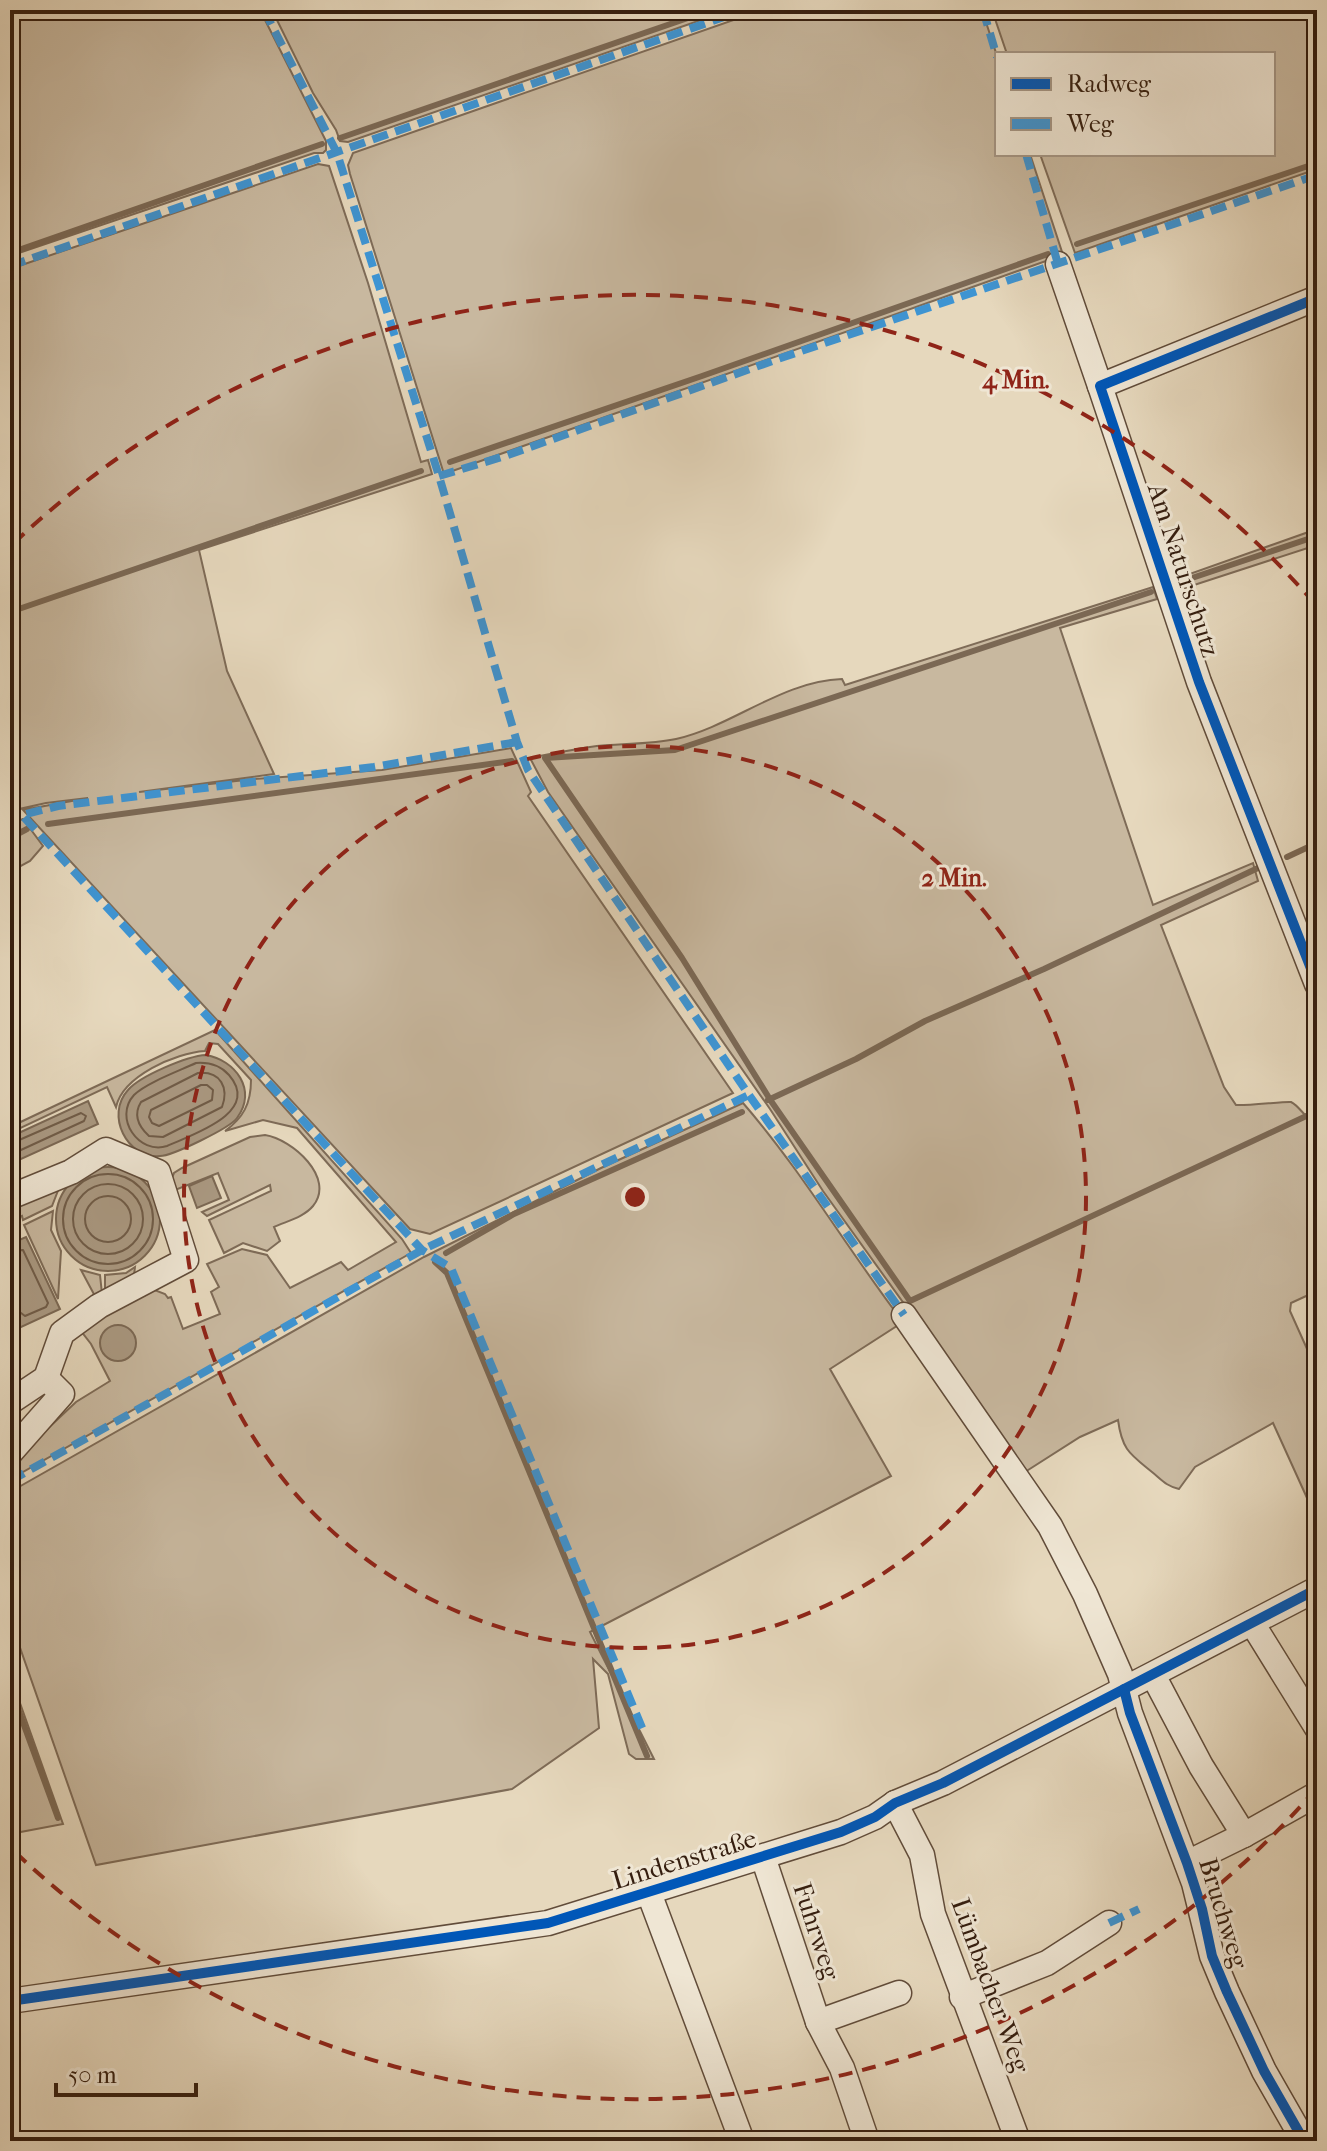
<svg xmlns="http://www.w3.org/2000/svg" width="1327" height="2151" viewBox="0 0 1327 2151" font-family="'IM FELL French Canon',serif">
	<style>
		.green { fill: #c8b89f; stroke: #7e6b57; stroke-width: 2 }
		.water { fill: #aa9982; stroke: #7b6854; stroke-width: 2 }
		.lines { fill: none; stroke-linecap: round; stroke-linejoin: round }
		.shore { stroke: #705c48; stroke-width: 2 }
		.stream { stroke: #7b6854; stroke-width: 6 }
		.minor-casing { stroke: #614c3a; stroke-width: 27 }
		.minor { stroke: #efe6d4; stroke-width: 24 }
		.quiet { stroke: #3e94d2; stroke-width: 8; stroke-dasharray: 16 8; stroke-linecap: butt }
		.cycleway-casing { stroke: #efe6d4; stroke-width: 15 }
		.cycleway { stroke: #0057b8; stroke-width: 10 }
		.ring { fill: none; stroke: #8f2418; stroke-width: 4; stroke-dasharray: 14 10 }
		.labels { text-anchor: middle; stroke-width: 6; stroke-linejoin: round; paint-order: stroke }
		.street-label { font-size: 26px; fill: #351e0f; stroke: #efe6d4 }
		.centre { fill: #8f2418; stroke: #efe6d4; stroke-width: 4 }
		.ring-label { font-size: 24px; text-anchor: middle; font-weight: bold; fill: #8f2418; stroke: #efe6d4; stroke-width: 6; stroke-linejoin: round; paint-order: stroke }
	</style>
	<rect width="100%" height="100%" fill="#e6d8bd"/>
	<filter id="stains"><feTurbulence type="fractalNoise" baseFrequency=".0025" numOctaves="4"/><feColorMatrix values="0 0 0 0 .2 0 0 0 0 .09 0 0 0 0 .02 0 0 0 .5 -.17"/></filter>
	<radialGradient id="worn" r=".72"><stop offset=".6" stop-color="#630" stop-opacity="0"/><stop offset="1" stop-color="#630" stop-opacity=".3"/></radialGradient>
	<g class="green">
		<polygon points="32,10 260,10 326,141 326,150 323,153 314,153 10,256 10,19"/>
		<polygon points="272,10 730,10 348,142 340,141 336,130 313,93"/>
		<polygon points="762,10 982,10 997,56 997,154 1030,154 1063,255 444,474 350,174 348,165 353,153"/>
		<polygon points="992,10 1317,10 1317,169 1075,253 1040,154 1273,154 1273,54 1007,54"/>
		<polygon points="318,164 329,166 368,283 421,462 428,460 432,474 199,550 227,671 274,774 139,792 254,779 382,770 511,748 531,792 528,796 733,1093 430,1234 410,1229 23,810 88,798 46,803 10,811 10,269"/>
		<polygon points="1317,529 1317,545 1185,588 1181,577"/>
		<path d="M1153,587L1157,599L1060,628L1153,905L1253,863L1258,881L1161,925L1224,1087L1236,1105C1246,1106 1287,1101 1291,1102C1297,1105 1301,1111 1306,1116L1317,1111V1291L1291,1303L1290,1311L1317,1371V1520L1273,1423L1195,1467L1179,1489C1166,1486 1162,1480 1152,1472C1130,1454 1122,1450 1118,1420L1080,1437L1025,1472L823,1191L770,1109L548,792L530,758C550,754 570,750 590,747C618,743 648,745 676,739C733,726 782,681 842,679L845,685Z"/>
		<polygon points="23,819 43,846 30,861 19,867 10,865 10,824"/>
		<path d="M215,1030L402,1239L411,1253L14,1477L10,1473V1464L76,1402L110,1381L91,1344L81,1331L88,1323L152,1289L165,1294L168,1298L171,1297L183,1329L220,1314L211,1292L219,1287L207,1264L242,1249L267,1255L290,1288L341,1262L348,1270L396,1242L297,1128L263,1120L225,1131C243,1118 251,1104 251,1080L218,1044L209,1043L205,1051C175,1053 123,1076 116,1107L107,1087L10,1133V1127Z"/>
		<path d="M743,1103C802,1171 848,1250 903,1322L830,1369L891,1476L590,1632L654,1759H636L629,1754L608,1674L593,1659L599,1728L512,1789L96,1865L10,1619V1492L424,1257L601,1168Z"/>
		<path d="M265,1135C292,1139 336,1178 313,1206C304,1217 287,1221 274,1227L280,1241L267,1251L243,1243L224,1253L209,1220L271,1191L270,1185L207,1216L202,1212L229,1200L218,1173L170,1192L168,1187L174,1173L182,1168L250,1137Z"/>
		<polygon points="59,1188 52,1206 23,1220 22,1216 15,1219 10,1207"/>
		<polygon points="53,1211 51,1230 61,1251 58,1299 24,1225"/>
		<polygon points="135,1267 134,1275 105,1291 105,1275 126,1273"/>
		<polygon points="81,1270 100,1275 102,1294 96,1298"/>
		<polygon points="10,1675 63,1824 10,1834"/>
	</g>
	<g class="water">
		<path d="M206,1055C235,1060 258,1090 237,1118C230,1128 172,1156 160,1156C127,1159 105,1115 128,1090C140,1076 187,1056 206,1055Z"/>
		<polygon points="88,1101 98,1124 10,1164 10,1137"/>
		<circle cx="108" cy="1219" r="52"/>
		<polygon points="212,1176 221,1198 197,1208 189,1186"/>
		<polygon points="26,1237 60,1309 19,1328 10,1310 10,1244"/>
		<circle cx="118" cy="1343" r="18"/>
	</g>
	<g class="lines">
		<g class="shore">
			<path d="M196,1063C209,1062 220,1065 229,1075C262,1113 191,1135 167,1146C139,1155 113,1118 134,1095C146,1083 179,1071 196,1063Z"/>
			<path d="M198,1073C221,1071 229,1088 222,1107L163,1137L149,1136C138,1126 133,1115 141,1102Z"/>
			<polygon points="201,1085 207,1085 213,1090 212,1100 159,1126 152,1123 149,1117 151,1110"/>
			<polyline points="10,1144 81,1113 86,1116 84,1121 10,1155"/>
			<circle cx="108" cy="1219" r="45"/>
			<circle cx="108" cy="1219" r="35"/>
			<circle cx="108" cy="1219" r="23"/>
			<polyline points="10,1251 23,1250 48,1303 46,1307 25,1316 17,1310 10,1309"/>
		</g>
		<g class="stream">
			<polyline points="340,138 711,10"/>
			<polyline points="1077,244 1317,163"/>
			<polyline points="10,253 322,144"/>
			<polyline points="450,462 702,376 1048,254"/>
			<polyline points="1189,579 1317,536"/>
			<polyline points="1151,592 675,750 545,758 682,958 771,1101 910,1301 1317,1111"/>
			<polyline points="10,612 421,471"/>
			<polyline points="48,824 512,761"/>
			<polyline points="10,838 27,829"/>
			<polyline points="1287,857 1317,843"/>
			<polyline points="768,1100 856,1059 925,1021 1044,969 1258,868"/>
			<polyline points="446,1253 514,1214 742,1112"/>
			<polyline points="435,1262 447,1273 647,1756"/>
			<polyline points="10,1687 58,1818"/>
		</g>
		<defs>
			<g id="minor">
				<polyline points="1058,264 1100,386"/>
				<polyline points="1317,298 1100,386 1199,682 1317,984"/>
				<polyline points="10,1197 71,1172 106,1150 158,1172 186,1260 99,1306 62,1333 46,1378 10,1402"/>
				<polyline points="904,1315 1050,1526 1085,1594 1120,1674 1130,1713 1194,1883 1212,1956 1227,1992 1264,2071 1304,2141"/>
				<polyline points="10,1453 62,1394 46,1378"/>
				<polyline points="1252,1623 1317,1728"/>
				<polyline points="1153,1675 1201,1766 1244,1835"/>
				<polyline points="895,1803 922,1855 933,1914 1018,2141"/>
				<polyline points="763,1857 818,2022 842,2068 867,2141"/>
				<polyline points="1187,1863 1244,1835 1317,1794"/>
				<polyline points="649,1893 742,2141"/>
				<polyline points="962,1997 1047,1963 1109,1923"/>
				<polyline points="10,2001 548,1923 841,1832 875,1817 895,1803 943,1783 1317,1589"/>
				<polyline points="818,2022 899,1993"/>
			</g>
		</defs>
		<use href="#minor" class="minor-casing"/>
		<use href="#minor" class="minor"/>
		<g class="quiet">
			<polyline points="264,10 337,153 439,476 517,742 528,770 749,1095 904,1315"/>
			<polyline points="983,10 997,57"/>
			<polyline points="10,16 25,10"/>
			<polyline points="1026,154 1058,264"/>
			<polyline points="10,266 744,10"/>
			<polyline points="439,476 505,456 778,359 1317,175"/>
			<polyline points="517,742 374,767 58,806 22,815 422,1250 451,1268 645,1735"/>
			<polyline points="10,1481 422,1250 749,1095"/>
			<polyline points="1109,1923 1139,1909"/>
		</g>
		<defs>
			<g id="cycleway">
				<polyline points="1317,298 1100,386 1199,682 1317,984"/>
				<polyline points="1124,1689 1130,1713 1187,1863 1202,1909 1212,1956 1227,1992 1264,2071 1304,2141"/>
				<polyline points="10,2001 548,1923 841,1832 875,1817 895,1803 943,1783 1317,1589"/>
			</g>
		</defs>
		<use href="#cycleway" class="cycleway-casing"/>
		<use href="#cycleway" class="cycleway"/>
	</g>
	<g class="ring">
		<circle cx="635" cy="1197" r="451"/>
		<path d="M1316 1789A902 902 0 0 1 14 1851M14 543A902 902 0 0 1 1316 605"/>
	</g>
	<g class="labels">
		<g class="street-label">
			<text transform="translate(1184 570) rotate(72)" y="9">Am Naturschutz</text>
			<text transform="translate(684 1859) rotate(-17)" y="9">Lindenstraße</text>
			<text transform="translate(1224 1913) rotate(73)" y="9">Bruchweg</text>
			<text transform="translate(817 1931) rotate(72)" y="9">Fuhrweg</text>
			<text transform="translate(991 1985) rotate(70)" y="9">Lümbacher Weg</text>
		</g>
	</g>
	<circle cx="635" cy="1197" r="12" class="centre"/>
	<g class="ring-label">
		<text x="1016" y="388">4 Min.</text>
		<text x="954" y="886">2 Min.</text>
	</g>
	<rect width="1327" height="2151" fill="none" stroke="#e6d8bd" stroke-width="40"/>
	<rect x="12" y="12" width="1303" height="2127" fill="none" stroke="#351e0f" stroke-width="4"/>
	<rect x="20" y="20" width="1287" height="2111" fill="none" stroke="#351e0f" stroke-width="2"/>
	<rect x="995" y="52" width="280" height="104" fill="#efe6d4" stroke="#a59685" stroke-width="2"/>
	<rect x="1011" y="78" width="40" height="12" fill="#0057b8" stroke="#a59685" stroke-width="2"/>
	<text x="1067" y="92" font-size="24" fill="#351e0f">Radweg</text>
	<rect x="1011" y="118" width="40" height="12" fill="#3e94d2" stroke="#a59685" stroke-width="2"/>
	<text x="1067" y="132" font-size="24" fill="#351e0f">Weg</text>
	<path d="M56 2083v12h140v-12" fill="none" stroke="#351e0f" stroke-width="4"/>
	<text x="68" y="2083" font-size="24" fill="#351e0f" stroke="#efe6d4" stroke-width="6" paint-order="stroke">50 m</text>
	<rect width="100%" height="100%" filter="url(#stains)"/>
	<rect width="100%" height="100%" fill="url(#worn)"/>
</svg>
